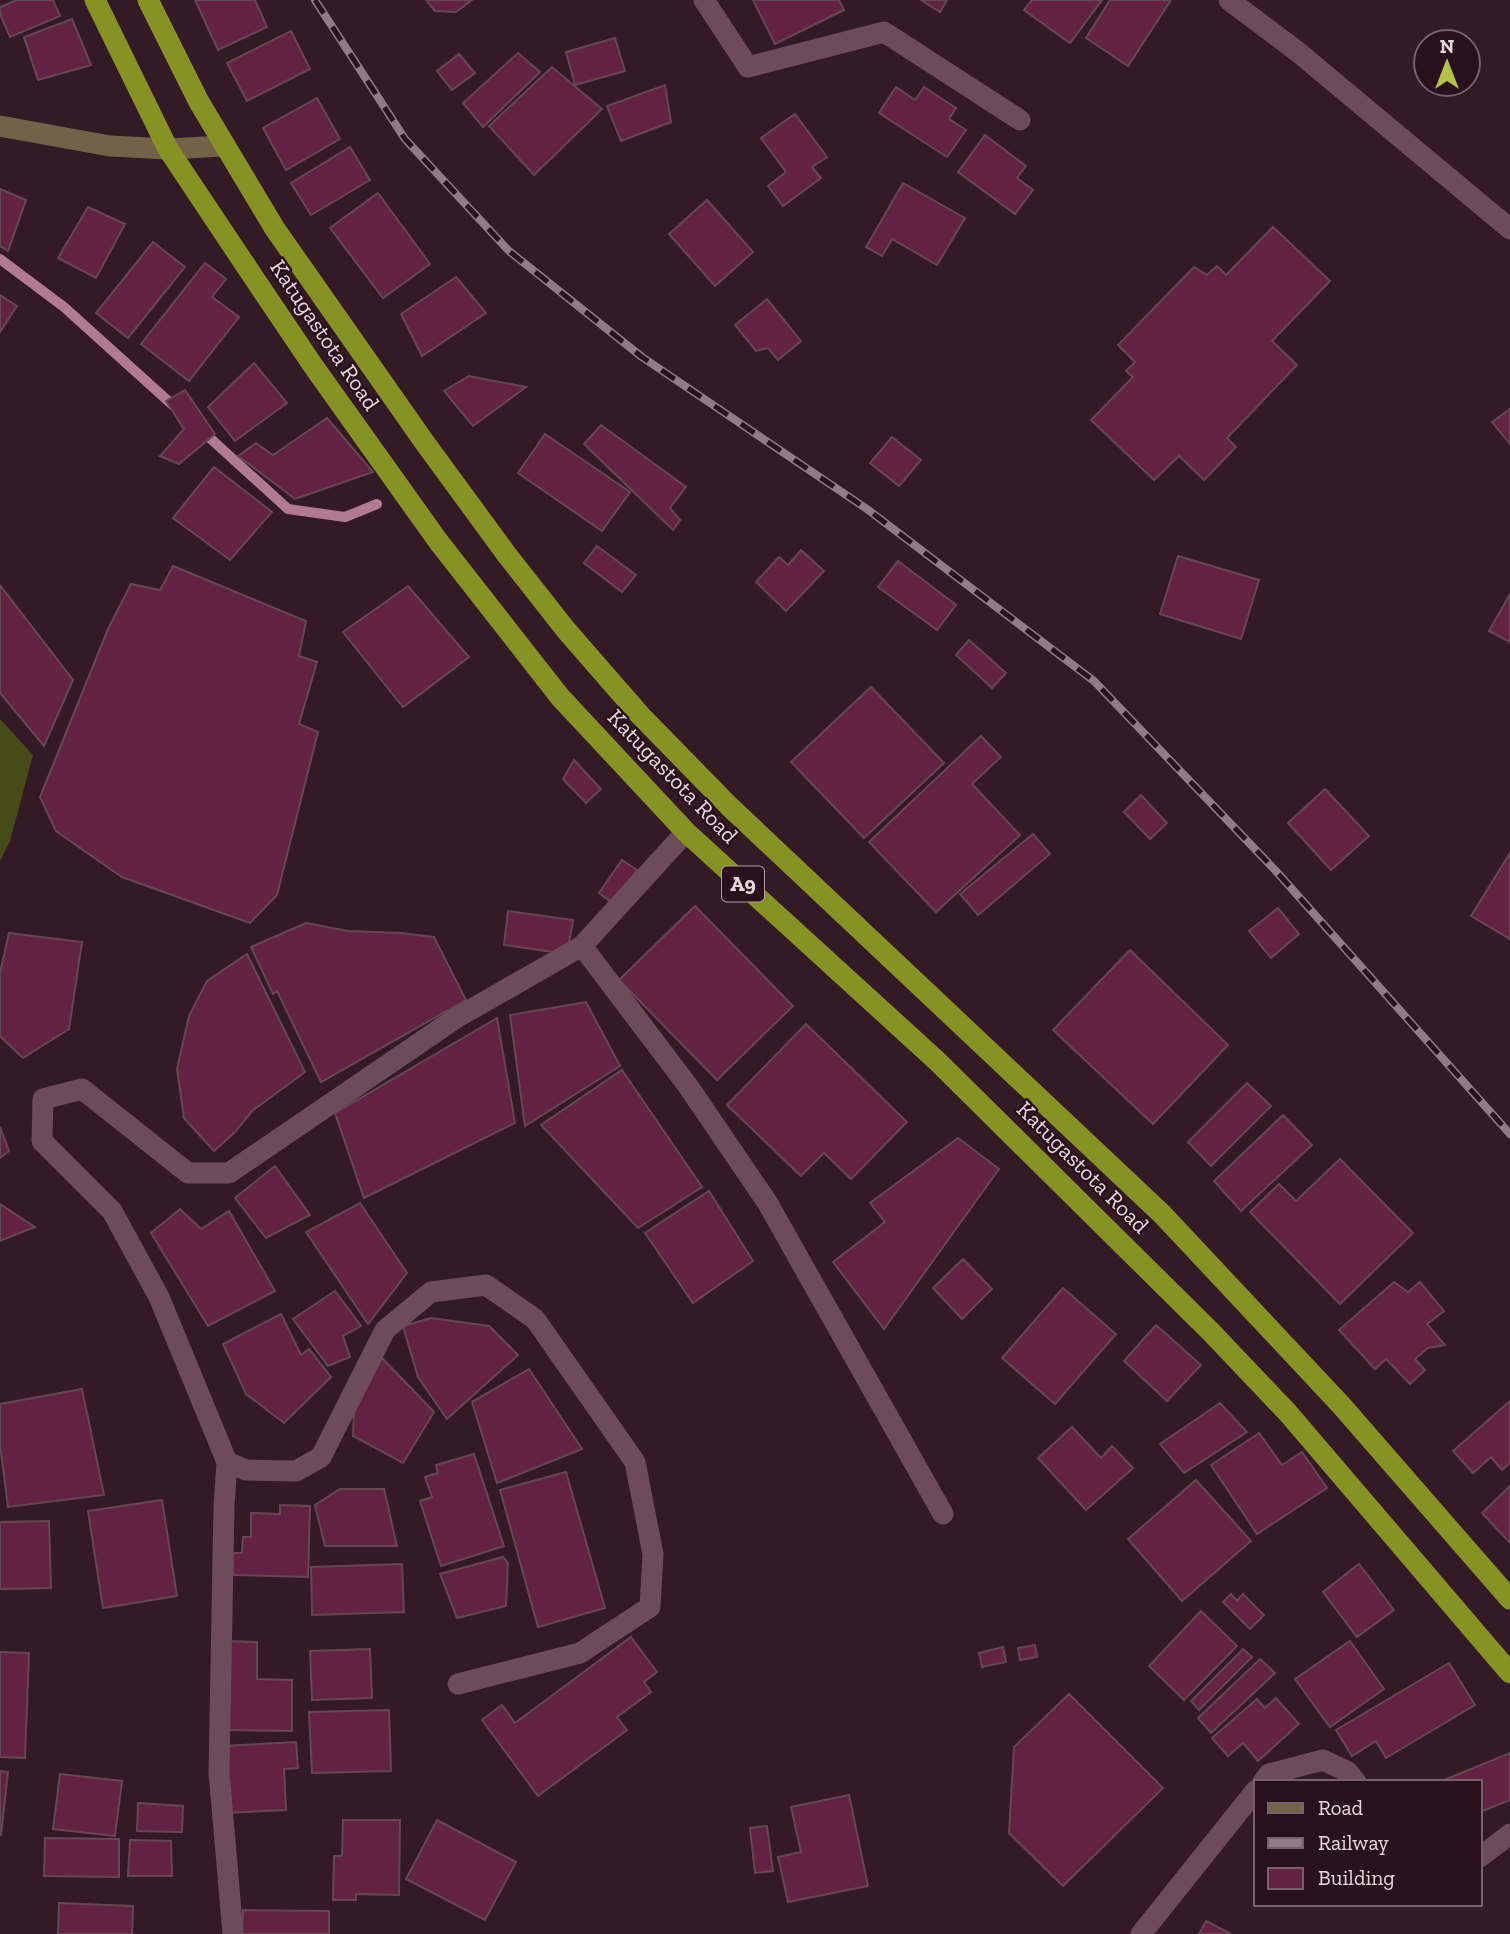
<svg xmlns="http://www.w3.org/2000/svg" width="1510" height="1934" viewBox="0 0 1510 1934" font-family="'Zilla Slab',serif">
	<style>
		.green { fill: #464c17 }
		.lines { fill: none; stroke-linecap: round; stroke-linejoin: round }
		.stream { stroke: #b17a91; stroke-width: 10 }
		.building { fill: #632241; stroke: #654753; stroke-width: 2 }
		.lane { stroke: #6b4c58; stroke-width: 21 }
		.street { stroke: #6b4c58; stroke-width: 21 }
		.secondary { stroke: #736149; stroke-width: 21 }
		.highway { stroke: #879225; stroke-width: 21 }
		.rail-casing { stroke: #927b84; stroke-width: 8 }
		.rail { stroke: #2a101b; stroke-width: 5; stroke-dasharray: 16; stroke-linecap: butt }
		.labels { text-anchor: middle; stroke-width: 5; stroke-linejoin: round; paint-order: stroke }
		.shield { fill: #2a101b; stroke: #b09ba4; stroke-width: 2 }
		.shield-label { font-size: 21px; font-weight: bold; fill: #ead7de }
		.street-label { font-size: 23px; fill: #ead7de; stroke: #2a101b }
	</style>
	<rect width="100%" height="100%" fill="#341a25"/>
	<polygon class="green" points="0,719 33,755 10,841 0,861"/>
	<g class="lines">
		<g class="stream">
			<polyline points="0,259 64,307 177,409"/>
			<polyline points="200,429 288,509 345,517 377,504"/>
		</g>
	</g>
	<g class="building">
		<polygon points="17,0 53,0 60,16 10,37 0,14 0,7"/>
		<polygon points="195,0 255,0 267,27 218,50"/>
		<polygon points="426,0 472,0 456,12 435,11"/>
		<polygon points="753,0 839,0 844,10 775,44"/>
		<polygon points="921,0 947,0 940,12"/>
		<polygon points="1032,0 1102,0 1070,43 1024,10"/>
		<polygon points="1110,0 1171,0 1128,66 1086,38"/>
		<polygon points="72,19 91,65 38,80 24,37"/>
		<polygon points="291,31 310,69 247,101 227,63"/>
		<polygon points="615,38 625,71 575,85 566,52"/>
		<polygon points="518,53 540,72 483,127 463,103"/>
		<polygon points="459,54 475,73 452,90 437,71"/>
		<polygon points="552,67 602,109 534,175 489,126"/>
		<polygon points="665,85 671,122 621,141 607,106"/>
		<polygon points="896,87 915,100 924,87 956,108 949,119 966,130 947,157 879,113"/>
		<polygon points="317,98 340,139 286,170 263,128"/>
		<polygon points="795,114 827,157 812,167 821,178 783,206 768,186 786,172 761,138"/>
		<polygon points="985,135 1026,166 1017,178 1033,190 1015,214 958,172"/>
		<polygon points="350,147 370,180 311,215 291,183"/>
		<polygon points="903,183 965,218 937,265 892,239 882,256 866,247"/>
		<polygon points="0,189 26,200 8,251 0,246"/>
		<polygon points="378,193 430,264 383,298 330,228"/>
		<polygon points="707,200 753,252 715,286 669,234"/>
		<polygon points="88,207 125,224 96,278 58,258"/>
		<polygon points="1273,227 1330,281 1272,341 1297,365 1227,438 1236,447 1204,480 1179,456 1154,480 1091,420 1133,377 1126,371 1135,362 1118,345 1194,267 1207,275 1217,266 1226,275"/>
		<polygon points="153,242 185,267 128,338 96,313"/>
		<polygon points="205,263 226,279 212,297 239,317 189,381 141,344"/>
		<polygon points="456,277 486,313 422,356 401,314"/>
		<polygon points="0,295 17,306 0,332"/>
		<polygon points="767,299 801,341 778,360 768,348 756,351 735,325"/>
		<polygon points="254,363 287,403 235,441 208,407"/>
		<polygon points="469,376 526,387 473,426 444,391"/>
		<polygon points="185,390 215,434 179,464 160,456 184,429 166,401"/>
		<polygon points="1510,409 1510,444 1492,422"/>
		<polygon points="327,418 373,472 295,499 238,456 256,443 273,455"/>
		<polygon points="601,425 686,487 670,508 680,520 673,530 584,444"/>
		<polygon points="545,434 630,492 602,531 518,473"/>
		<polygon points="892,437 921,460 899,486 870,463"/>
		<polygon points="214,467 272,512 230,560 173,518"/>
		<polygon points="597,546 636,575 622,592 584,563"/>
		<polygon points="801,550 824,571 786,611 756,582 779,557 788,565"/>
		<polygon points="1178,556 1259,580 1241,639 1160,614"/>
		<polygon points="898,561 956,605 937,630 878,587"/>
		<polygon points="173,566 306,621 299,656 317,662 299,724 318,732 277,895 250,923 122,877 56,831 40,797 108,629 131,584 160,590"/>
		<polygon points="0,585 73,680 44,746 0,693"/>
		<polygon points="408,586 469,657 403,707 343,632"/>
		<polygon points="1510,594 1510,642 1489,631"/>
		<polygon points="969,640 1006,673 992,688 956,655"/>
		<polygon points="871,687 944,763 864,838 791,762"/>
		<polygon points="981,736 1001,757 972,784 1020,835 936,912 869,842"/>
		<polygon points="574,760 601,789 586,803 563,779"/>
		<polygon points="1325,789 1369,836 1331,870 1288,823"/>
		<polygon points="1141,795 1167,823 1150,839 1124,812"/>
		<polygon points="1033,834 1050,854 978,915 960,894"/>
		<polygon points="1510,853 1510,939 1471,916"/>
		<polygon points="622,860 637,870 614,904 599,893"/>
		<polygon points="695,906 793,1006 717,1080 619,980"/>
		<polygon points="1278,908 1299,934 1271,958 1249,931"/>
		<polygon points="508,911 573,920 567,954 504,945"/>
		<polygon points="306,923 348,931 401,933 434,937 466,1000 321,1082 277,991 273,994 251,947"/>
		<polygon points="9,933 82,942 69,1029 23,1058 0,1036 0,973"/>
		<polygon points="1130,950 1228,1045 1153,1124 1053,1030"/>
		<polygon points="247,954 305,1072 252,1111 235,1132 214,1151 184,1118 177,1069 189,1016 207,981"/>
		<polygon points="586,1002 620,1066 525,1126 510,1015"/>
		<polygon points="497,1018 515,1123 364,1198 335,1113"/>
		<polygon points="806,1024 907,1122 851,1179 824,1153 801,1176 727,1105"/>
		<polygon points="622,1070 702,1187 638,1228 541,1125"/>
		<polygon points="1247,1083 1271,1106 1211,1166 1188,1142"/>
		<polygon points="1283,1115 1312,1145 1241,1211 1214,1181"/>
		<polygon points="0,1127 9,1151 0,1158"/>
		<polygon points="958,1138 999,1169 884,1329 833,1262 885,1222 870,1203"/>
		<polygon points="1340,1159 1413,1233 1340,1304 1250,1212 1279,1184 1296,1201"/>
		<polygon points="275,1166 310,1215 266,1238 235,1198"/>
		<polygon points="709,1191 753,1261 693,1303 645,1233"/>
		<polygon points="360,1203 407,1273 368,1324 306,1232"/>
		<polygon points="0,1204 35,1227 0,1241"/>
		<polygon points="180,1209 201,1229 229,1211 275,1291 208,1326 151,1233"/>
		<polygon points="963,1259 992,1289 962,1319 933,1288"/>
		<polygon points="1394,1282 1408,1292 1420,1282 1444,1311 1427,1324 1445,1345 1428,1348 1415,1359 1425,1370 1410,1384 1386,1359 1375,1369 1339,1330"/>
		<polygon points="1063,1288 1116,1334 1055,1404 1002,1358"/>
		<polygon points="335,1291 361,1326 343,1336 350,1357 328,1366 293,1319"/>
		<polygon points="281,1314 301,1355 309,1349 331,1377 284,1423 246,1394 223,1344"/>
		<polygon points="431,1318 489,1326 518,1355 447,1419 418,1377 403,1326"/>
		<polygon points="1156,1325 1201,1365 1167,1401 1124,1361"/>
		<polygon points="382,1358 434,1412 403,1463 353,1436 354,1409"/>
		<polygon points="529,1369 582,1449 497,1483 472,1402"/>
		<polygon points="82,1389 104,1495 8,1507 0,1445 0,1404"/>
		<polygon points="1510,1401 1510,1463 1502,1470 1491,1457 1473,1473 1453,1451"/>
		<polygon points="1220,1403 1247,1432 1184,1473 1160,1444"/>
		<polygon points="1072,1427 1101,1458 1112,1446 1133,1468 1086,1510 1038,1458"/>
		<polygon points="1259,1433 1282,1465 1302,1452 1327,1488 1257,1534 1211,1465"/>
		<polygon points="474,1454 504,1546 441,1566 420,1501 432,1497 425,1477 438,1473 436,1465"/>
		<polygon points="566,1472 605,1608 538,1627 500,1490"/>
		<polygon points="1196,1480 1251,1541 1182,1601 1128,1539"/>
		<polygon points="1510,1486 1510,1543 1482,1513"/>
		<polygon points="340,1489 384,1489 397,1546 325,1546 315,1505"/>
		<polygon points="162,1500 177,1596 103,1608 88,1511"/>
		<polygon points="280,1505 310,1506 308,1577 233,1575 233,1553 242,1553 243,1537 251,1537 251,1513 280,1514"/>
		<polygon points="49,1521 51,1588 0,1589 0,1522"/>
		<polygon points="503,1557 508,1563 506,1606 457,1618 440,1574"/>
		<polygon points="402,1564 404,1612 312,1615 311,1567"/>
		<polygon points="1359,1564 1394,1610 1357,1637 1323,1592"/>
		<polygon points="1231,1594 1237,1601 1243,1594 1264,1615 1250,1629 1223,1602"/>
		<polygon points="1201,1611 1237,1646 1184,1700 1149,1666"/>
		<polygon points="631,1637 657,1672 644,1682 651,1692 617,1717 627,1730 538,1796 482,1720 502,1705 515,1723"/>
		<polygon points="227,1641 257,1642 257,1679 292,1680 292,1731 225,1730"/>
		<polygon points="1350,1641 1384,1689 1330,1727 1295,1679"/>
		<polygon points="1035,1645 1037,1657 1020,1660 1018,1648"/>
		<polygon points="1003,1647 1006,1662 982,1667 979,1653"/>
		<polygon points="370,1649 372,1698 312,1700 310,1651"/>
		<polygon points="1243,1649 1252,1657 1199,1710 1191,1701"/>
		<polygon points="0,1652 29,1653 25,1758 0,1757"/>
		<polygon points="1260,1659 1275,1673 1211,1733 1198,1718"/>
		<polygon points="1449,1663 1475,1705 1386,1758 1376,1741 1352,1756 1336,1730"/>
		<polygon points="1069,1694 1163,1788 1063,1886 1009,1833 1014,1747"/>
		<polygon points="1276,1698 1299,1724 1258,1761 1243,1743 1228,1756 1212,1738 1257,1699 1265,1708"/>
		<polygon points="389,1710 391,1771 312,1773 309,1712"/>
		<polygon points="296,1742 298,1768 284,1769 286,1810 226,1813 222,1746"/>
		<polygon points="1510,1753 1510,1800 1480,1812 1480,1782 1439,1782"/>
		<polygon points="0,1771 8,1772 1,1835 0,1835"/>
		<polygon points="60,1774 122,1781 115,1836 53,1829"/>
		<polygon points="849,1795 868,1886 788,1902 778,1857 801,1852 791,1807"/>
		<polygon points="138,1803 183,1806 182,1832 137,1831"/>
		<polygon points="343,1820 400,1820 399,1895 356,1894 356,1900 333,1900 334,1856 342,1856"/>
		<polygon points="437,1820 516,1862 485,1920 406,1879"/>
		<polygon points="767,1826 773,1871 755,1873 750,1828"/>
		<polygon points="45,1838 119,1839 119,1877 44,1876"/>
		<polygon points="130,1840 171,1841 172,1876 128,1876"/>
		<polygon points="59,1903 133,1906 132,1934 58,1934"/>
		<polygon points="243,1910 329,1911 329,1934 242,1934"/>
		<polygon points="1206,1921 1231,1934 1199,1934"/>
	</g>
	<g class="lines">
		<g class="lane">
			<polyline points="704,0 748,67 884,32 1020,120"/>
			<polyline points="582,946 688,1086 767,1202 943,1514"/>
			<polyline points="227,1462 246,1470 296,1471 321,1457 385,1330 431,1292 486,1285 535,1319 635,1462 653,1554 650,1607 580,1653 458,1684"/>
		</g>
		<g class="street">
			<polyline points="1229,0 1298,52 1510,229"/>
			<polyline points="1263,1782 1269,1774 1323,1760 1348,1772 1356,1782"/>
			<polyline points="1480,1857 1510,1834"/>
			<polyline points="233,1934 219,1772 224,1506 227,1462 159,1297 112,1211 42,1141 43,1099 82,1089 188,1173 229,1173 456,1018 582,946 686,832"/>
			<polyline points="1141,1934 1256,1790"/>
		</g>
		<polyline class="secondary" points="0,126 110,146 168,149 224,146"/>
		<g class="highway">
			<polyline points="95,0 168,149 256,281 314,367 438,541 560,697 686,832 937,1061 1211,1332 1288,1413 1510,1673"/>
			<polyline points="148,0 199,102 275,229 425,443 507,555 566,630 640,715 729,806 1162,1214 1341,1405 1510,1599"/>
		</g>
		<defs>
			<polyline id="rail" points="315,0 405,139 509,251 642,357 867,509 1094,681 1275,870 1510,1134"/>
		</defs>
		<use href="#rail" class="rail-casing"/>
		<use href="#rail" class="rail"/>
	</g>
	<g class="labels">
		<rect class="shield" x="722" y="866.5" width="42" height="35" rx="5"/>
		<g class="shield-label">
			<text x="743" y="891">A9</text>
		</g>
		<g class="street-label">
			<text transform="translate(325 335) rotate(56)" y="8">Katugastota Road</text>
			<text transform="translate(673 776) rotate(46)" y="8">Katugastota Road</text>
			<text transform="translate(1083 1167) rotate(45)" y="8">Katugastota Road</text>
		</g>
	</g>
	<rect x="1254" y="1780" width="228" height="126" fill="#2a101b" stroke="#776069" stroke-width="2"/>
	<rect x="1268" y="1803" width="35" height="10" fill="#736149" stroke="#776069" stroke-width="2"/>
	<text x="1318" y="1815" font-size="21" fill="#ead7de">Road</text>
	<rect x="1268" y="1838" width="35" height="10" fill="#927b84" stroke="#776069" stroke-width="2"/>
	<text x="1318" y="1850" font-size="21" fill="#ead7de">Railway</text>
	<rect x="1268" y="1868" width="35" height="21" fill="#632241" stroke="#776069" stroke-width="2"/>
	<text x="1318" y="1885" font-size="21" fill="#ead7de">Building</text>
	<g transform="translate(1447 63)"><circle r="33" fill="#2a101b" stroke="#776069" stroke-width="2"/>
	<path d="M0-5L12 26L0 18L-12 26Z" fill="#b4c24a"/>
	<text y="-10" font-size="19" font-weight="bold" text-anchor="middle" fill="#ead7de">N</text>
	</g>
</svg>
